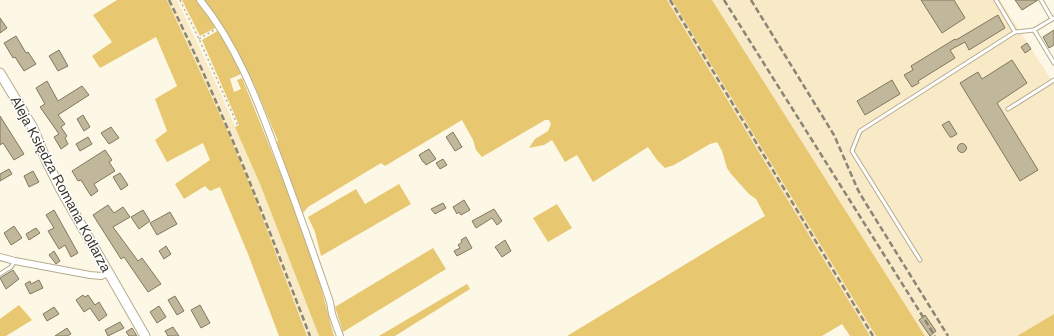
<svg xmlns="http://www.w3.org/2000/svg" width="1054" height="336" viewBox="0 0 1054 336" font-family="Helvetica,sans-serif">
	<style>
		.built { fill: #f8eac6 }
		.green { fill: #e7c871 }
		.building { fill: #c1b79b; stroke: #82785e }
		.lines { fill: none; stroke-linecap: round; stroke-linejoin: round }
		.lane-casing { stroke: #b6ac90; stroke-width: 5 }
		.street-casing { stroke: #b6ac90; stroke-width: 8 }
		.secondary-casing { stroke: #b6ac90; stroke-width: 11 }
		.path { stroke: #b4af9f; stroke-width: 1.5; stroke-dasharray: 2 3; stroke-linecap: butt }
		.lane { stroke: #fff; stroke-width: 3 }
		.street { stroke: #fff; stroke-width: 6 }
		.secondary { stroke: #fff; stroke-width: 9 }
		.rail { stroke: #8b8577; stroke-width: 2.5; stroke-dasharray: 6 3; stroke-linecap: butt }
		.labels { text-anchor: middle; stroke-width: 3; stroke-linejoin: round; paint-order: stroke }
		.street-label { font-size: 14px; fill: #3a352a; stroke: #fff }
	</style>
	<rect width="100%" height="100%" fill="#fdf7e5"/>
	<g class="built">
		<polygon points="167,0 177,0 219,90 260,184 319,336 307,336 250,185 227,130"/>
		<polygon points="667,0 672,0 876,336 870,336 860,320"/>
		<polygon points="712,0 1000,0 1054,84 1054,314 1017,336 925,336"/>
	</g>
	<g class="green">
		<polygon points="117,0 167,0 227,130 250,185 307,336 279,336 248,254 220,187 210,191 205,186 184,199 175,184 210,160 203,143 167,162 155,140 167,131 155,99 177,86 156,37 100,68 92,56 112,42 93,15"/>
		<polygon points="182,0 196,0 209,14 217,27 200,36"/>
		<polygon points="204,0 667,0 870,336 850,336 842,324 822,336 567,336 765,216 756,199 749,194 731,174 727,168 722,151 717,142 710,144 674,165 665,168 657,160 648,147 593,182 577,155 565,162 552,140 544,145 529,148 535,139 548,131 551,124 549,120 545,120 482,157 476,150 473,140 462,120 385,166 381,163 308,207 303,213 276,142 278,141 254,84 235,48 208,5"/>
		<polygon points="672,0 712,0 925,336 876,336"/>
		<polygon points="219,30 241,74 230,79 234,92 241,89 237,80 242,78 300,222 319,280 334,336 319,336 260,184 235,127 239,125 202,40"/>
		<polygon points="399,184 411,204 321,256 315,232 308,217 356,189 365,204"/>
		<polygon points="557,204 572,228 548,242 533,218"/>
		<polygon points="433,248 446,269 343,332 335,307"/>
		<polygon points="467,284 470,289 395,336 379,336"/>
		<polygon points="19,305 32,320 6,336 0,336 0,319"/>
		<polygon points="1054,314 1054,336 1017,336"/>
	</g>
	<g class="building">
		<polygon points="921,0 954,0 965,18 942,33"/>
		<polygon points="1015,0 1038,0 1022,10"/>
		<polygon points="998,15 1005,28 969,50 965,42 950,50 955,58 918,81 919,83 912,87 904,75 913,70 911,66 955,39 956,40"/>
		<polygon points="0,18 7,28 0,33"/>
		<polygon points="1054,30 1054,45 1049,48 1043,37"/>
		<polygon points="16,36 26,53 28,52 36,64 24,71 15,57 13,58 4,43"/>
		<polygon points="1027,43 1031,49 1025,53 1021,47"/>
		<polygon points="59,50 68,66 58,71 49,56"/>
		<polygon points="1012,60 1027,83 997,103 1038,170 1020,181 960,83 978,72 982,79"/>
		<polygon points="892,80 900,94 865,115 857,101"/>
		<polygon points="47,81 58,101 82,86 89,95 58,115 65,124 61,127 67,136 65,138 68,144 61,149 54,137 59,134 40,107 45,104 36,88"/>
		<polygon points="83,115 90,127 84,131 77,119"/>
		<polygon points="0,116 24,154 14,160 3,143 0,145"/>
		<polygon points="949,121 957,134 952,137 950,137 942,125"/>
		<polygon points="111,127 119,138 109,144 101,133"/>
		<polygon points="453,132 462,147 455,151 446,137"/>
		<polygon points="88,137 92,144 80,151 76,144"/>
		<circle cx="962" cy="148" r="4.5"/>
		<polygon points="429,149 436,159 426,165 424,162 423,162 419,155"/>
		<polygon points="105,150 112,160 109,162 115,171 94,184 98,191 91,196 81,180 78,181 72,171"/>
		<polygon points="443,159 447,165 440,169 436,163"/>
		<polygon points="9,169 12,174 0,181 0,174"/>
		<polygon points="33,171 39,182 29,187 24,176"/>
		<polygon points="120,173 128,185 121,190 113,177"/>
		<polygon points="464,200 470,210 461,215 459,212 457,214 453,207"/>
		<polygon points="443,203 446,208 435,214 431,209"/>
		<polygon points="108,205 114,213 123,207 130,217 113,227 138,261 142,258 161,284 148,292 124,257 121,259 93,215"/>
		<polygon points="494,209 502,221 497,225 492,218 476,228 472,221"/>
		<polygon points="54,210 78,253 71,257 65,245 59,249 48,231 54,228 46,215"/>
		<polygon points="143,210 150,221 139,229 131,217"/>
		<polygon points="170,212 177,224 157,235 150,223"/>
		<polygon points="14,226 22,238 11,245 4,233"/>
		<polygon points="36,228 40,233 29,240 26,234"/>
		<polygon points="466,237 472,248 457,256 454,251 460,248 458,245 462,242 461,240"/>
		<polygon points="505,240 511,251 502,257 495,247"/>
		<polygon points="166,246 171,254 164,259 159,251"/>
		<polygon points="54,251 60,261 56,264 49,255"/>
		<polygon points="13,270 19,279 6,289 0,278"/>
		<polygon points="39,280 43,288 30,294 25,284 30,281 31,284"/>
		<polygon points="83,295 85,297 88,295 95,305 99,302 107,315 99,321 90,308 84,312 76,300"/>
		<polygon points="175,296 184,311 177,315 168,300"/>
		<polygon points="200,305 210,323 201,328 191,310"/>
		<polygon points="159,306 166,317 157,323 150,312"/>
		<polygon points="54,307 59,314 47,321 43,314"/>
		<polygon points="925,315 936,331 930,336 919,320"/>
		<polygon points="120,322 124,328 108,336 105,330"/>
		<polygon points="173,327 179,336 168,336 165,331"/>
		<polygon points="67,328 71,334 67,336 55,336"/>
		<polygon points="132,328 137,336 129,336 126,332"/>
	</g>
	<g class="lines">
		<defs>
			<g id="lane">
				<polyline points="996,0 1015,32"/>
				<polyline points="1041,0 1052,19"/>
				<polyline points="1054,18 1034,30 1054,63"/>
				<polyline points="1008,109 1054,80"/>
				<polyline points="920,260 852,151 860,131 1015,32 1034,30"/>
				<polyline points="0,274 11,267 15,261"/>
			</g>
			<g id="street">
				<path d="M200,0C236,44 257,99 276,151C295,201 313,252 330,302L332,314L340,336"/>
				<polyline points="0,257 15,261 90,275 101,276 108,273"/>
			</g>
			<polyline id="secondary" points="0,73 33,128 46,160 61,190 145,336"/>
		</defs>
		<use href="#lane" class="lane-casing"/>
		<use href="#street" class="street-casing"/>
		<use href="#secondary" class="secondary-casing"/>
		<g class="path">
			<polyline points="180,0 199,39 238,126"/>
			<polyline points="199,39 214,30"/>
		</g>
		<use href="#lane" class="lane"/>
		<use href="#street" class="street"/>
		<use href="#secondary" class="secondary"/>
		<g class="rail">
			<path d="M169,0C223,109 266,222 310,336"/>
			<polyline points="670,0 873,336"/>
			<polyline points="724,0 935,336"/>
			<polyline points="751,0 834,135 858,190 865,202 948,336"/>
		</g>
	</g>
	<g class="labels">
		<g class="street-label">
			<text transform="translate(61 184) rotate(62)" y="5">Aleja Księdza Romana Kotlarza</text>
		</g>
	</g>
</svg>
